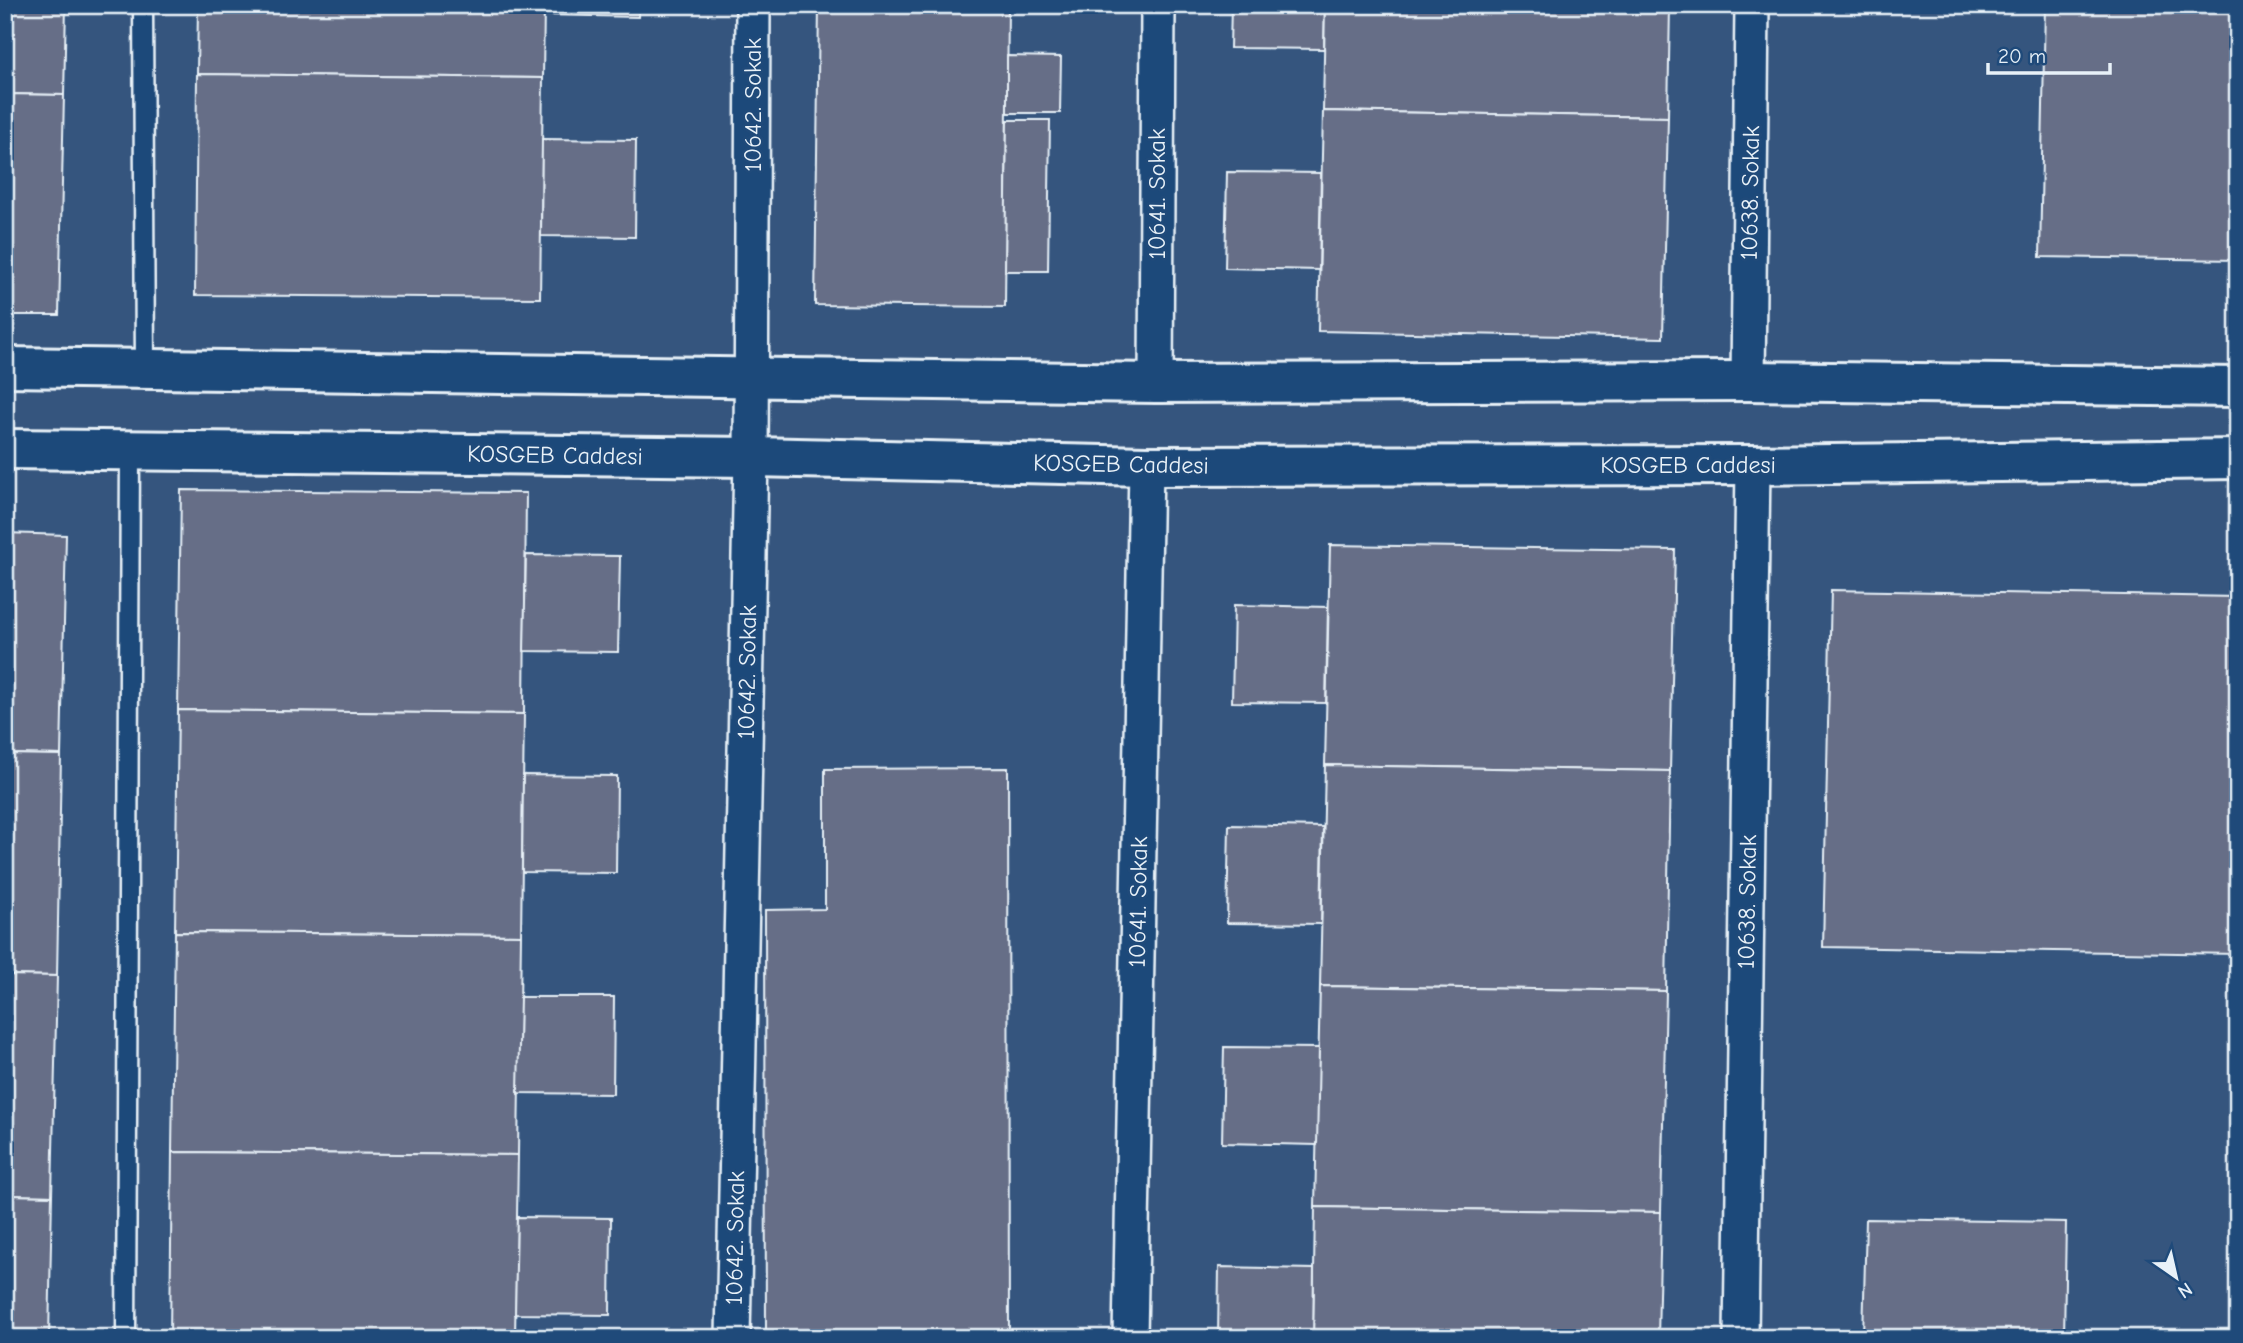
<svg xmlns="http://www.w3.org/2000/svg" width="2243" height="1343" font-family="'Comic Neue',sans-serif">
<rect width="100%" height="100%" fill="#1f4a7a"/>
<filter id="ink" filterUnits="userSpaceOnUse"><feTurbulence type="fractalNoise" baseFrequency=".0143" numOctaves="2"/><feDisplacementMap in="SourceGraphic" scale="14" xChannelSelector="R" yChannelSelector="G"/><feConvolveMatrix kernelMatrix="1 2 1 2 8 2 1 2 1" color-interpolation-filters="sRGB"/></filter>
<g filter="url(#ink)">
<rect fill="#34557e" x="5" y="5" width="2233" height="1333"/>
<g fill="#666e87" stroke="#e8f1f8" stroke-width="2">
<polygon points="5,5 66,5 64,95 5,94"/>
<polygon points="198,5 544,5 543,78 197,74"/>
<polygon points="544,5 639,5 638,17 544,15"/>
<polygon points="819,5 1008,5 1005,307 815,305"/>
<polygon points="1231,5 1325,5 1324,49 1230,48"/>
<polygon points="1325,5 1670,5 1668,117 1323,111"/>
<polygon points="2045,5 2238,5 2238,260 2040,257"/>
<polygon points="1007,56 1061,57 1060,113 1007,113"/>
<polygon points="197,74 543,78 540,298 195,295"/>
<polygon points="5,94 64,95 59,315 5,315"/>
<polygon points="1323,111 1668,117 1663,338 1318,331"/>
<polygon points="1007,120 1050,120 1048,271 1005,271"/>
<polygon points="542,139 636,140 635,237 541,236"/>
<polygon points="1227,172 1321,173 1319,270 1225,268"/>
<polygon points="181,490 526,493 524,714 178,710"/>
<polygon points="5,533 66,535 61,755 5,754"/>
<polygon points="1330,545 1675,550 1670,771 1325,765"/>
<polygon points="526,555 620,556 618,652 524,651"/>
<polygon points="1831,590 2238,597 2238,954 1823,947"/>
<polygon points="1234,605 1328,607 1326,703 1232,702"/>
<polygon points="178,710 524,714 521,935 175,932"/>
<polygon points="5,754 61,755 57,976 5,975"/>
<polygon points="1325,765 1670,771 1666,991 1320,986"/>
<polygon points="1008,768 1009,1338 766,1338 765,910 825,909 825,769"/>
<polygon points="523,775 617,776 616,873 522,872"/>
<polygon points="1229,825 1323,827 1321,924 1227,923"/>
<polygon points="175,932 521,935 518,1155 172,1152"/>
<polygon points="5,975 57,976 52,1196 5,1195"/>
<polygon points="1320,986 1666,991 1661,1212 1315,1207"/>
<polygon points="520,997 614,997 613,1094 518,1093"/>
<polygon points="1224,1047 1319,1048 1317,1145 1222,1143"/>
<polygon points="172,1152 518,1155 515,1338 170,1338"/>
<polygon points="5,1195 52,1196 49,1338 5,1338"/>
<polygon points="1315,1207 1661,1212 1658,1338 1313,1338"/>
<polygon points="517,1217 611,1218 610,1315 515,1314"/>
<polygon points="1866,1219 2066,1222 2064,1338 1863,1338"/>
<polygon points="1219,1267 1314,1269 1313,1338 1218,1338"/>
</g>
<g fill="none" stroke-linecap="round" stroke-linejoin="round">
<defs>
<g id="lane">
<polyline points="143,5 145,368"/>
<polyline points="126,1338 130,451"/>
</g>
<g id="street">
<polyline points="1748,381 1752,5"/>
<polyline points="1156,383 1158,5"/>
<polyline points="733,1338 751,457 753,5"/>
<polyline points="1130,1338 1146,466"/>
<polyline points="1741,1338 1753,465"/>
</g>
<g id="secondary">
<polyline points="5,367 1156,383 1748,381 2238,387"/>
<polyline points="5,449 751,457 1146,466 1753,465 2238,459"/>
</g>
</defs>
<use href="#lane" stroke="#e8f1f8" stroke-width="23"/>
<use href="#street" stroke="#e8f1f8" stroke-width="38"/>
<use href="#secondary" stroke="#e8f1f8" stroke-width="44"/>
<use href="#lane" stroke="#1f4a7a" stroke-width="18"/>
<use href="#street" stroke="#1f4a7a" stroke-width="33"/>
<use href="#secondary" stroke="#1f4a7a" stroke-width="38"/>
</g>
</g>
<g text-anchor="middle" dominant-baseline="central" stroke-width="6" stroke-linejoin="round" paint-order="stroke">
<g font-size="24" fill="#e8f1f8" stroke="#1f4a7a">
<text transform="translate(753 105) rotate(-90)">10642. Sokak</text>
<text transform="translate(1750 193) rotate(-89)">10638. Sokak</text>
<text transform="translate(1157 194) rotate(-90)">10641. Sokak</text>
<text transform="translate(555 455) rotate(1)">KOSGEB Caddesi</text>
<text transform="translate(1121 464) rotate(1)">KOSGEB Caddesi</text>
<text x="1688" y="465">KOSGEB Caddesi</text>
<text transform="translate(747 672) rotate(-89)">10642. Sokak</text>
<text transform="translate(1138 902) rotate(-89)">10641. Sokak</text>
<text transform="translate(1747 902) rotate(-89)">10638. Sokak</text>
<text transform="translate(735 1238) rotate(-89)">10642. Sokak</text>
</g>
</g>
<rect width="2243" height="1343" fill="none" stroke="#1f4a7a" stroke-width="28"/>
<rect x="14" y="14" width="2215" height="1315" fill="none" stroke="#e8f1f8" stroke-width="2.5" filter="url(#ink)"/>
<g transform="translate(2176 1277) rotate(146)" stroke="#1f4a7a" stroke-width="5" paint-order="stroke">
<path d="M0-5L12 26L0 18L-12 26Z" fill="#e8f1f8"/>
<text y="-10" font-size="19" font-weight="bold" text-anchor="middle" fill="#e8f1f8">N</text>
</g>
<path d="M1988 63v10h122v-10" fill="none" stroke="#e8f1f8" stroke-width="3.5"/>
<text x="1998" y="63" font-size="21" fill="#e8f1f8" stroke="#1f4a7a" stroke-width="5" paint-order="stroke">20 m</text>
</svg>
